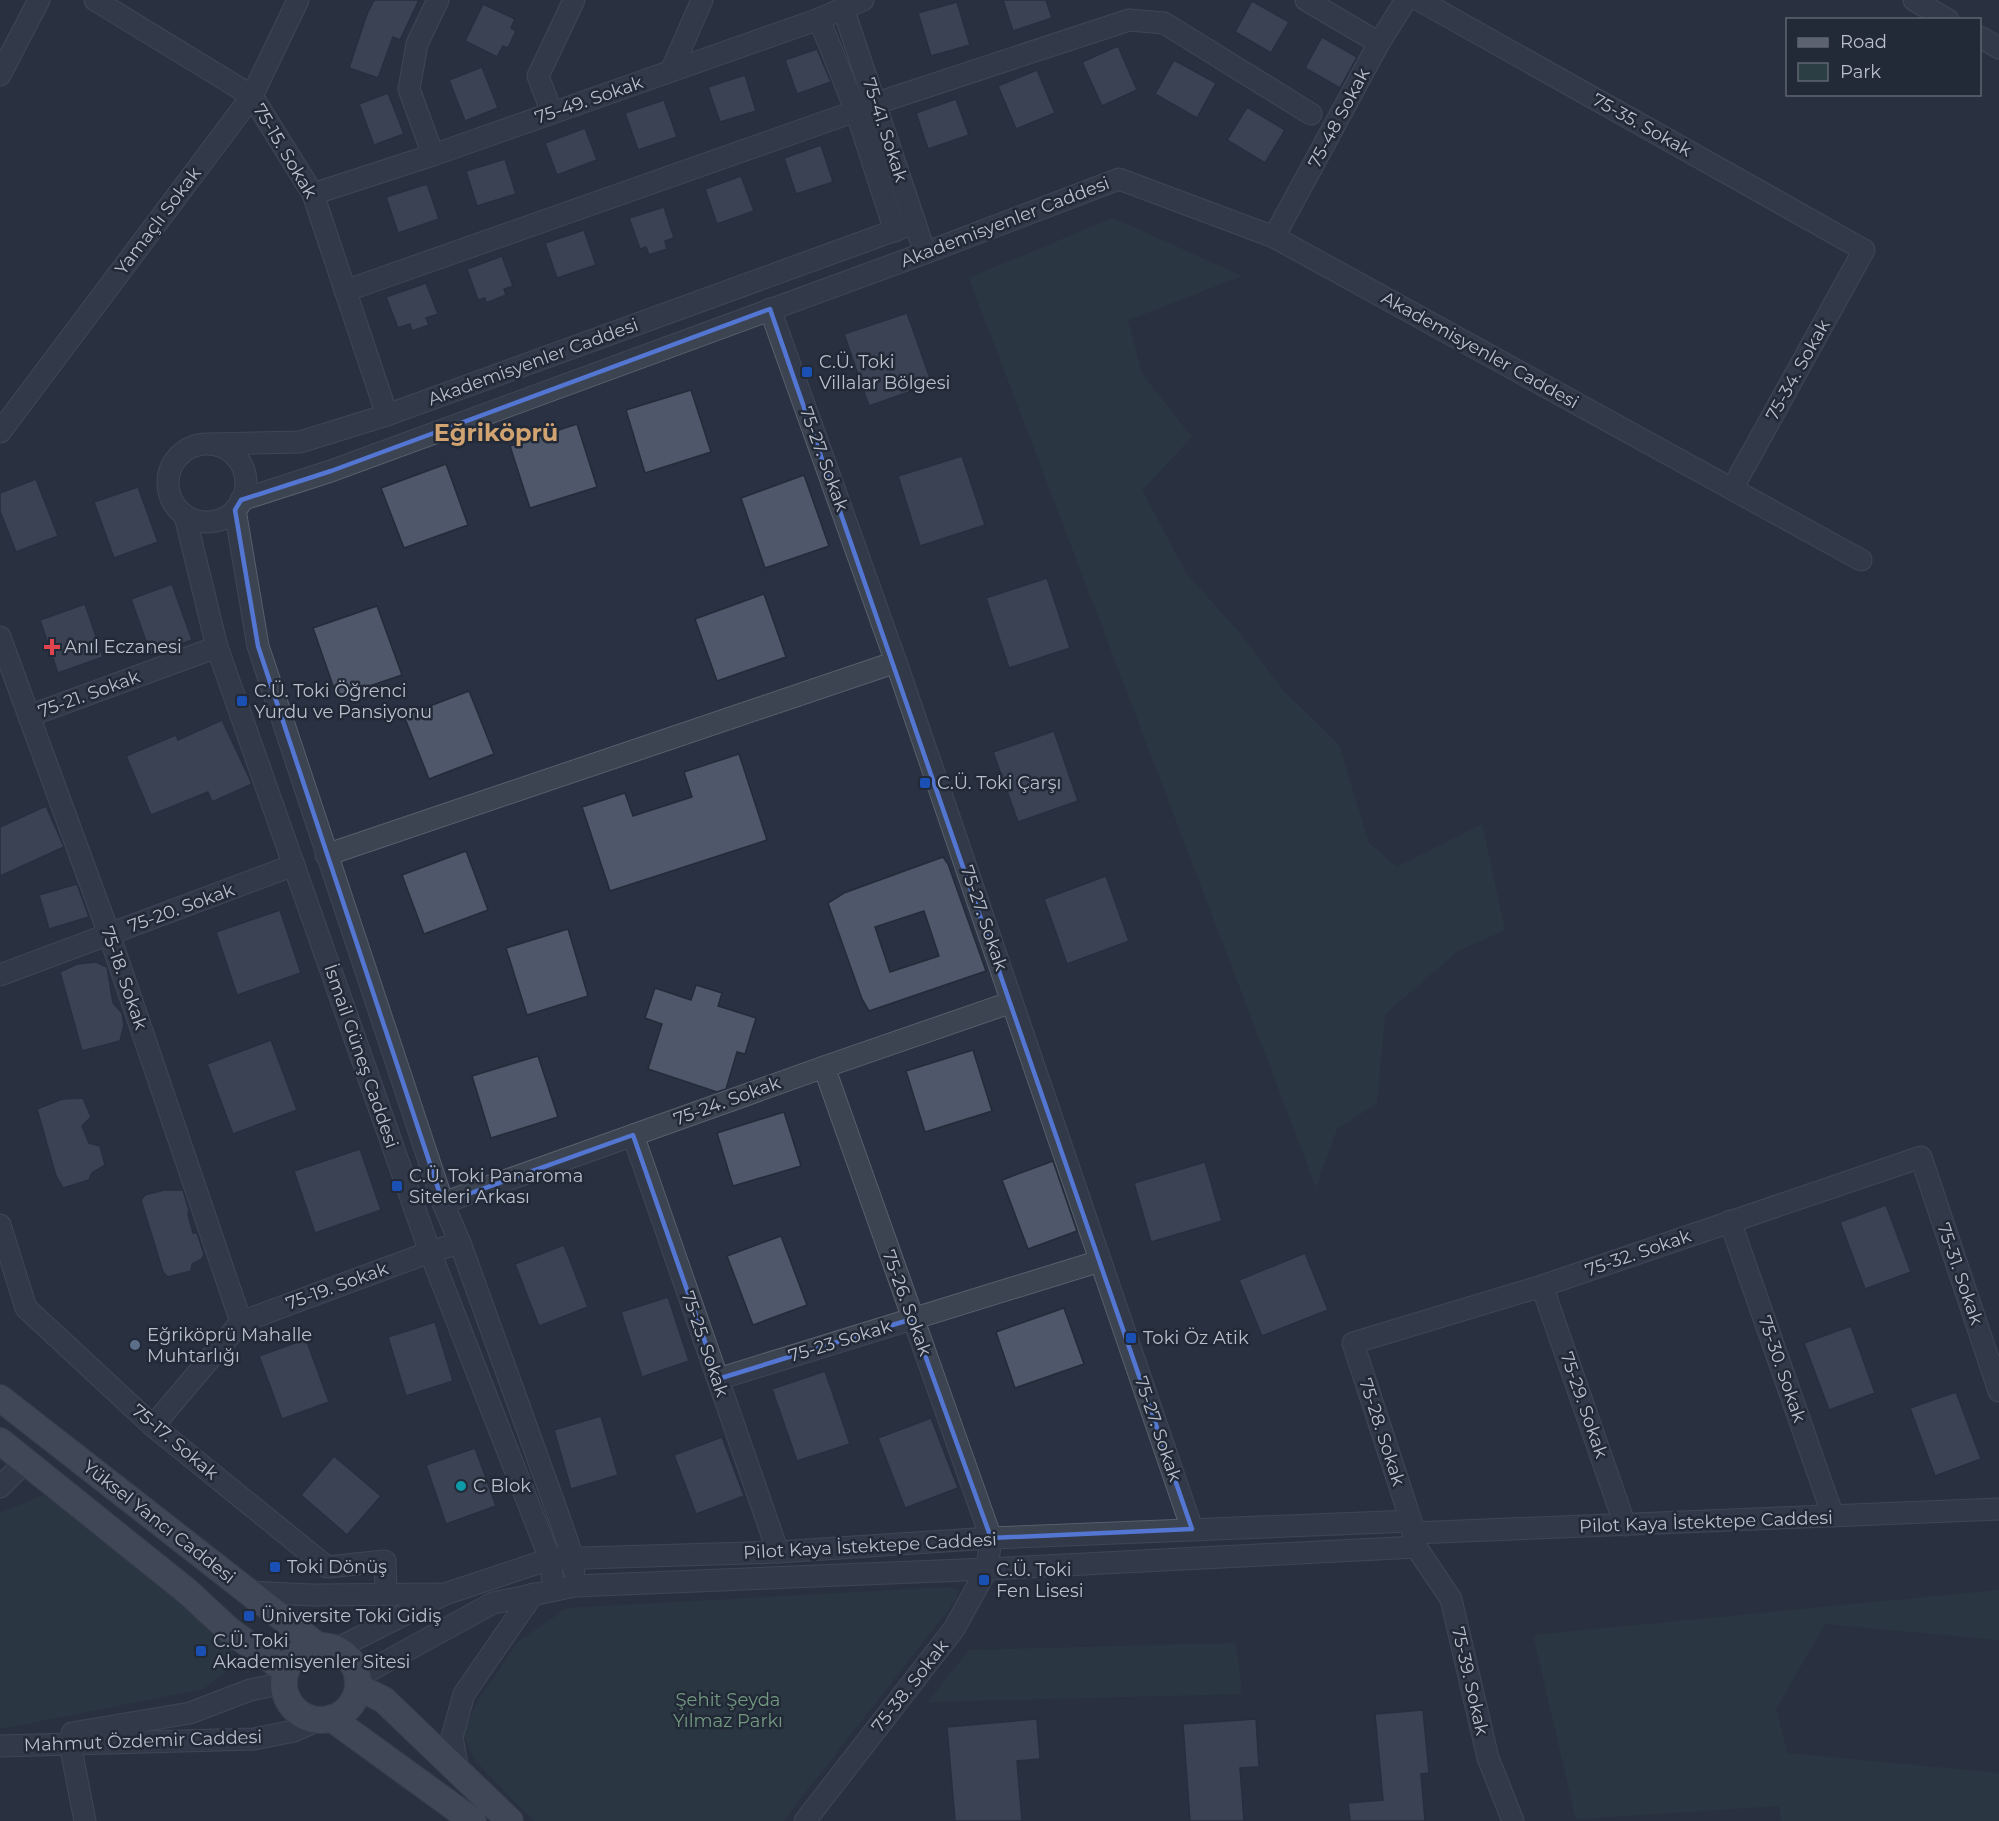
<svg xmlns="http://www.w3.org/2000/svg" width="1999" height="1821" font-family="Montserrat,sans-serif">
<rect width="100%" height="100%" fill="#293142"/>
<g fill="#2b3e43">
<polygon points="1113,218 1242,276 1128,320 1142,374 1192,437 1142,490 1186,573 1237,630 1284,691 1339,745 1369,843 1397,867 1482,824 1505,930 1458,951 1385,1014 1377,1103 1337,1129 1316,1187 969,278"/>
<polygon points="44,1495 226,1638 233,1652 225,1673 203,1689 0,1729 0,1513"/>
<polygon points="949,1587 958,1591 956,1600 783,1821 535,1821 512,1799 475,1760 463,1733 477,1702 518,1642 567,1608"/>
<polygon points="1999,1590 1999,1640 1825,1624 1776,1709 1787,1753 1999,1773 1999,1821 1781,1821 1779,1806 1576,1819 1533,1635"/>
<polygon points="1236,1643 1242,1694 928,1702 969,1650"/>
</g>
<g fill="#4f586a" stroke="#242b39" stroke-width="1.5" fill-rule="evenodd">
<polygon points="374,0 419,0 400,40 393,37 378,78 349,68 367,14"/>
<polygon points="1003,0 1046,0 1052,18 1013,31"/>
<polygon points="1252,1 1289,22 1271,53 1235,32"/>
<polygon points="957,2 970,45 931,56 918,13"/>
<polygon points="483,4 515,19 511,28 516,31 508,48 503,46 497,57 465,41"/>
<polygon points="1322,37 1357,57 1340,88 1305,68"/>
<polygon points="1118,46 1137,90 1102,106 1082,62"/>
<polygon points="817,49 831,82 797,94 785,60"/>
<polygon points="1174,60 1216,83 1197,118 1155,94"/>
<polygon points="482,67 498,108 465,121 449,80"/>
<polygon points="1037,70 1055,113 1016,129 998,86"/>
<polygon points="745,75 756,111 720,122 708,87"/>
<polygon points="388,93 404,134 374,145 359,104"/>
<polygon points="956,99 969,135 928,149 916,113"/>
<polygon points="664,100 677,137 638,150 625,113"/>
<polygon points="1247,107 1285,130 1265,163 1227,140"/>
<polygon points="585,128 597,160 557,175 545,143"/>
<polygon points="821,145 833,182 796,194 784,158"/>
<polygon points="505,159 516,194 477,206 466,171"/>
<polygon points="741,176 754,211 717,224 705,189"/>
<polygon points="427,184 439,219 398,233 386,197"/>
<polygon points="664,207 674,238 665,241 667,249 649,255 646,247 640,249 629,218"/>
<polygon points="584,230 596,265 557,278 545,243"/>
<polygon points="502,256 513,286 504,289 506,295 486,303 485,298 478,300 467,269"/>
<polygon points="426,283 438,314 426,318 429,325 412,331 410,324 398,328 386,297"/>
<polygon points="907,313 932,384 869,406 844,334"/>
<polygon points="691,390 711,452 645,473 626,410"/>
<polygon points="577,424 597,487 530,508 510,446"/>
<polygon points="962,456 985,525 920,546 898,476"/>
<polygon points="446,464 468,525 404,548 381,488"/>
<polygon points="804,475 829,546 765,568 741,498"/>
<polygon points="36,479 58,536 16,552 0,511 0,493"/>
<polygon points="138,487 158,542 114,558 94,502"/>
<polygon points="1047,578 1070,648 1009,668 986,598"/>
<polygon points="172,584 192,640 151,655 131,599"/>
<polygon points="764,594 786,657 717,681 695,619"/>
<polygon points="85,604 103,657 58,673 40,620"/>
<polygon points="377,606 402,675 337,697 313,628"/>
<polygon points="469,691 494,754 429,779 404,716"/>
<polygon points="222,720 252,784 212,802 208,792 151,815 126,756 176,735 178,740"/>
<polygon points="1054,731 1078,801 1018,822 993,752"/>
<polygon points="739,754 767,840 610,891 582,807 625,793 633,816 692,797 684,772"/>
<polygon points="46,806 64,847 0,876 0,827"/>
<polygon points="466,851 488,910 424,934 402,875"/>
<path d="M943,857L948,864L986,971L869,1011L862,999L828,903L844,893ZM924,911L939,956L890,972L875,927Z"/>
<polygon points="1106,876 1129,941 1067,964 1044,899"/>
<polygon points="77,884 89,917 49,929 39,895"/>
<polygon points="280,910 301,973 237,995 216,932"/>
<polygon points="568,929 588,996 527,1015 506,948"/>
<polygon points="96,962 107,967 113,1003 122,1013 124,1025 120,1041 82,1051 60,972 77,964"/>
<polygon points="696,985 722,993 718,1006 756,1018 745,1054 737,1052 726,1089 717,1092 648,1069 662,1024 645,1018 655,988 691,1000"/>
<polygon points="271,1040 297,1110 233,1134 207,1064"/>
<polygon points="973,1050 992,1111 925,1132 906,1071"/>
<polygon points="538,1056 558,1117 491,1138 472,1076"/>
<polygon points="83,1098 91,1117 82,1126 89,1143 100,1146 105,1165 92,1173 89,1180 63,1188 56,1176 37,1109 62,1099"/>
<polygon points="784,1112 801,1166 733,1186 717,1133"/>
<polygon points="360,1149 381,1210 315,1233 294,1171"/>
<polygon points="1053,1161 1077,1231 1028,1249 1002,1180"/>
<polygon points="1205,1162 1222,1221 1151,1242 1134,1183"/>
<polygon points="164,1190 183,1190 189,1210 188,1215 193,1233 197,1233 204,1254 202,1259 192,1264 191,1271 168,1277 163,1272 141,1200 145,1195"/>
<polygon points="1886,1205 1911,1272 1865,1289 1840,1222"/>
<polygon points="781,1236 807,1305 753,1325 727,1256"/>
<polygon points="564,1245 588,1307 539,1326 515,1264"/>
<polygon points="1305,1253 1328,1310 1262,1336 1239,1280"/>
<polygon points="668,1297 689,1361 642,1377 621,1312"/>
<polygon points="1064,1308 1084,1364 1015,1388 996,1332"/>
<polygon points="435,1322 453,1381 406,1396 388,1337"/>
<polygon points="1851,1326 1875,1393 1829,1410 1804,1343"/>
<polygon points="306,1339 329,1402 282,1419 259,1356"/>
<polygon points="825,1371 850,1444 797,1461 772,1389"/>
<polygon points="1956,1392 1981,1459 1935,1476 1910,1408"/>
<polygon points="601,1416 618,1475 571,1489 554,1430"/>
<polygon points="931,1418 958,1488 905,1508 878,1438"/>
<polygon points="722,1437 744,1496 696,1514 674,1455"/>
<polygon points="475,1448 496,1506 446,1524 426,1465"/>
<polygon points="334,1456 381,1496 347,1535 301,1495"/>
<polygon points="1423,1710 1429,1773 1421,1774 1425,1821 1350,1821 1348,1803 1383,1800 1375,1714"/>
<polygon points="1037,1719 1040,1759 1017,1761 1022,1821 955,1821 947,1727"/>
<polygon points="1256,1719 1259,1767 1240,1768 1244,1821 1190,1821 1183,1724"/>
</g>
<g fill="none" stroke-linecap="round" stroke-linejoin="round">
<defs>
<g id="minor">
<polyline points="95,0 252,96 313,194 387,415"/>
<polyline points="1306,0 1379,43"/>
<polyline points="1419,0 1864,250 1732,489"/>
<polyline points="1914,0 1948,20"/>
<polyline points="843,8 925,253"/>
<polyline points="819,19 856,111 895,231"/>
<polyline points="1980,37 1999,48"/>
<polyline points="671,71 702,0"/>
<polyline points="0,75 39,0"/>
<polyline points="877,103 1129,20 1164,23 1311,114"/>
<polyline points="552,113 538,76 574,0"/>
<polyline points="433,155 409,89 417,44 438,0"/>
<polyline points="313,194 433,155 819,19 863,0"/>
<polyline points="1274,237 1379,43 1406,0"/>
<polyline points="345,291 856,111"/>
<polyline points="770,309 896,662 1192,1529"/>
<polyline points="0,432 252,96 298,0"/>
<polyline points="211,444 300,442 387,415 915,223"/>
<circle cx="207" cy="483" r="39"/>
<polyline points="241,500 331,471 925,253 1119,179 1274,237 1861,560"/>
<polyline points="235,510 258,646 443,1203 460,1243 559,1517 573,1558 574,1570"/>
<polyline points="185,516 217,647 430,1252 550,1559 554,1590"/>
<polyline points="0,637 109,934 241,1322"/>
<polyline points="29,716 217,647"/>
<polyline points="326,855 896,662"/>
<polyline points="0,975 294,865"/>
<polyline points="633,1135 778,1552"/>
<polyline points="443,1203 824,1067 1012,1002"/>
<polyline points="1730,1221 1833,1516"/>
<polyline points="0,1225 26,1308 153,1426 327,1567 385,1561 386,1594"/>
<polyline points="1542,1286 1625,1525"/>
<polyline points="718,1379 1100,1261"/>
<polyline points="153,1426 241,1322 430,1252 460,1243"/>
<polyline points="0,1487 26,1461"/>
<polyline points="1411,1521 1353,1343 1542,1286 1921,1157 1999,1391"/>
<polyline points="1413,1533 1999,1509"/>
<polyline points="1416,1547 1451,1599 1488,1758 1513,1821"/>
<polyline points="249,1592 312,1595 439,1594"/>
<polyline points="336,1649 445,1594 550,1559 778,1552 991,1538 1411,1521 1416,1547 987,1569 575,1586 493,1603 358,1677"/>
<polyline points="72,1733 190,1713 250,1690 284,1683"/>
<polyline points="70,1744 85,1821"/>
<polyline points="0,1746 254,1739 294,1731 319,1720"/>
<polyline points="458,1771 452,1737 464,1694 533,1594"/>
<polyline points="805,1821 954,1629 987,1569 991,1538 824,1067"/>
</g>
<g id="major">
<polyline points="0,1398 318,1646"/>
<polyline points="0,1441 188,1592 229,1630 286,1671"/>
<circle cx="321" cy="1683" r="37"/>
<polyline points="358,1687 384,1700 510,1821"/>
<polyline points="331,1718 473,1821"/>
</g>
</defs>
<use href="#minor" stroke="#585f6c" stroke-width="23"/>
<use href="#major" stroke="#474d5b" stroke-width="28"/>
<use href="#minor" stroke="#3d4451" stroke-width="21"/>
<use href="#major" stroke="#5b6371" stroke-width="26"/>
</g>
<path d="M0 0H1999V1821H0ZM770,309L1192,1529L991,1538L912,1319L718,1379L633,1135L443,1203L258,646L235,510L241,500L331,471Z" fill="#293142" fill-opacity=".55" fill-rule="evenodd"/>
<path fill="none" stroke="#5476d3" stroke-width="4.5" stroke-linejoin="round" d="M770,309L1192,1529L991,1538L912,1319L718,1379L633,1135L443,1203L258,646L235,510L241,500L331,471Z"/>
<g fill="#1a4fb4" stroke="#222937" stroke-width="2">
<rect x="801" y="366" width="12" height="12" rx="3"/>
<rect x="236" y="695" width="12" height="12" rx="3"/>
<rect x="919" y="777" width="12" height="12" rx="3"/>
<rect x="391" y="1180" width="12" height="12" rx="3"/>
<rect x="1125" y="1332" width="12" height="12" rx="3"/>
<rect x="269" y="1561" width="12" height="12" rx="3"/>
<rect x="978" y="1574" width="12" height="12" rx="3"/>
<rect x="243" y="1610" width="12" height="12" rx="3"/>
<rect x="195" y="1645" width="12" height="12" rx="3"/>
</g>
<path fill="#e0444e" stroke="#222937" stroke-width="2" d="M49 638h6v6h6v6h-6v6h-6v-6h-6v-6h6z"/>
<circle fill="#5c6f8a" stroke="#222937" stroke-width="2" cx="135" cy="1345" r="6"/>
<circle fill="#0f9aa8" stroke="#222937" stroke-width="2" cx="461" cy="1486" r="6"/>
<g text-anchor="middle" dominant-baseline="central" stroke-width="5" stroke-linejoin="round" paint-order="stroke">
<g font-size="18" fill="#babfcb" stroke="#222937">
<text transform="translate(589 100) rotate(-19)">75-49. Sokak</text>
<text transform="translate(1339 118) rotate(-62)">75-48 Sokak</text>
<text transform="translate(1642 125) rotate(29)">75-35. Sokak</text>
<text transform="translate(885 130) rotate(72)">75-41. Sokak</text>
<text transform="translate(285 151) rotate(59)">75-15. Sokak</text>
<text transform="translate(158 221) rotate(-53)">Yamaçlı Sokak</text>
<text transform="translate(1005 222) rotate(-21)">Akademisyenler Caddesi</text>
<text transform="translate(1480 350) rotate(29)">Akademisyenler Caddesi</text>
<text transform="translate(533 362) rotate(-20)">Akademisyenler Caddesi</text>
<text transform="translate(1798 370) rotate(-61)">75-34. Sokak</text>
<text transform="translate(824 459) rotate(70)">75-27. Sokak</text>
<text transform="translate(89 694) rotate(-20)">75-21. Sokak</text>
<text transform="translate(181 908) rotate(-20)">75-20. Sokak</text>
<text transform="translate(984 918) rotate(71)">75-27. Sokak</text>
<text transform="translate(124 978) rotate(71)">75-18. Sokak</text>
<text transform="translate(361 1056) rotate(71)">İsmail Güneş Caddesi</text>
<text transform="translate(727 1101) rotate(-20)">75-24. Sokak</text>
<text transform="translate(1638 1253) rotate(-19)">75-32. Sokak</text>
<text transform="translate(1960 1274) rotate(71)">75-31. Sokak</text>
<text transform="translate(337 1286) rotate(-20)">75-19. Sokak</text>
<text transform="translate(907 1303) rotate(70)">75-26. Sokak</text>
<text transform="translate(840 1341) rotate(-17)">75-23 Sokak</text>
<text transform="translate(705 1344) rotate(71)">75-25. Sokak</text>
<text transform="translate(1782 1369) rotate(71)">75-30. Sokak</text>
<text transform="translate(1584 1405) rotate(71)">75-29. Sokak</text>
<text transform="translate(1158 1429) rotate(71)">75-27. Sokak</text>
<text transform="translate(1382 1432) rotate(72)">75-28. Sokak</text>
<text transform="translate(175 1442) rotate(40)">75-17. Sokak</text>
<text transform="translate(159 1522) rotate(38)">Yüksel Yancı Caddesi</text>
<text transform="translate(1706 1522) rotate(-2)">Pilot Kaya İstektepe Caddesi</text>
<text transform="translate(870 1546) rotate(-3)">Pilot Kaya İstektepe Caddesi</text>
<text transform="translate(1470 1681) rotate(77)">75-39. Sokak</text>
<text transform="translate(910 1686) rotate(-52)">75-38. Sokak</text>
<text transform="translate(143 1741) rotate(-2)">Mahmut Özdemir Caddesi</text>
</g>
<g font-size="18" fill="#babfcb" stroke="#222937" text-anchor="start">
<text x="819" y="362">C.Ü. Toki<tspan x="819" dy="21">Villalar Bölgesi</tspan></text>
<text x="64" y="647">Anıl Eczanesi</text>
<text x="254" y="691">C.Ü. Toki Öğrenci<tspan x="254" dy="21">Yurdu ve Pansiyonu</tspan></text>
<text x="937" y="783">C.Ü. Toki Çarşı</text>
<text x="409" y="1176">C.Ü. Toki Panaroma<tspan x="409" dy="21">Siteleri Arkası</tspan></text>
<text x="147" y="1335">Eğriköprü Mahalle<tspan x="147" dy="21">Muhtarlığı</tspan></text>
<text x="1143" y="1338">Toki Öz Atik</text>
<text x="473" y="1486">C Blok</text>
<text x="287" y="1567">Toki Dönüş</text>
<text x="996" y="1570">C.Ü. Toki<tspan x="996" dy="21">Fen Lisesi</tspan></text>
<text x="261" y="1616">Üniversite Toki Gidiş</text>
<text x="213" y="1641">C.Ü. Toki<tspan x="213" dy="21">Akademisyenler Sitesi</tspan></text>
</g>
<g font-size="18" fill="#739a80" stroke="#222937">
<text x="728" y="1700">Şehit Şeyda<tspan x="728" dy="21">Yılmaz Parkı</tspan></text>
</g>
<g font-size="24" font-weight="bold" fill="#d0a371" stroke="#222937">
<text x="496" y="432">Eğriköprü</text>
</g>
</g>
<rect x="1786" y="18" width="195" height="78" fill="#222937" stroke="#5f6572" stroke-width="1.5"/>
<rect x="1798" y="38" width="30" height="9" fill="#5b6371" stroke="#5f6572" stroke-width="1.5"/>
<text x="1840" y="48" font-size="18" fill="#babfcb">Road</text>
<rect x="1798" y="63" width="30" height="18" fill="#2b3e43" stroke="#5f6572" stroke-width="1.5"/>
<text x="1840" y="78" font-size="18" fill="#babfcb">Park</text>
</svg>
